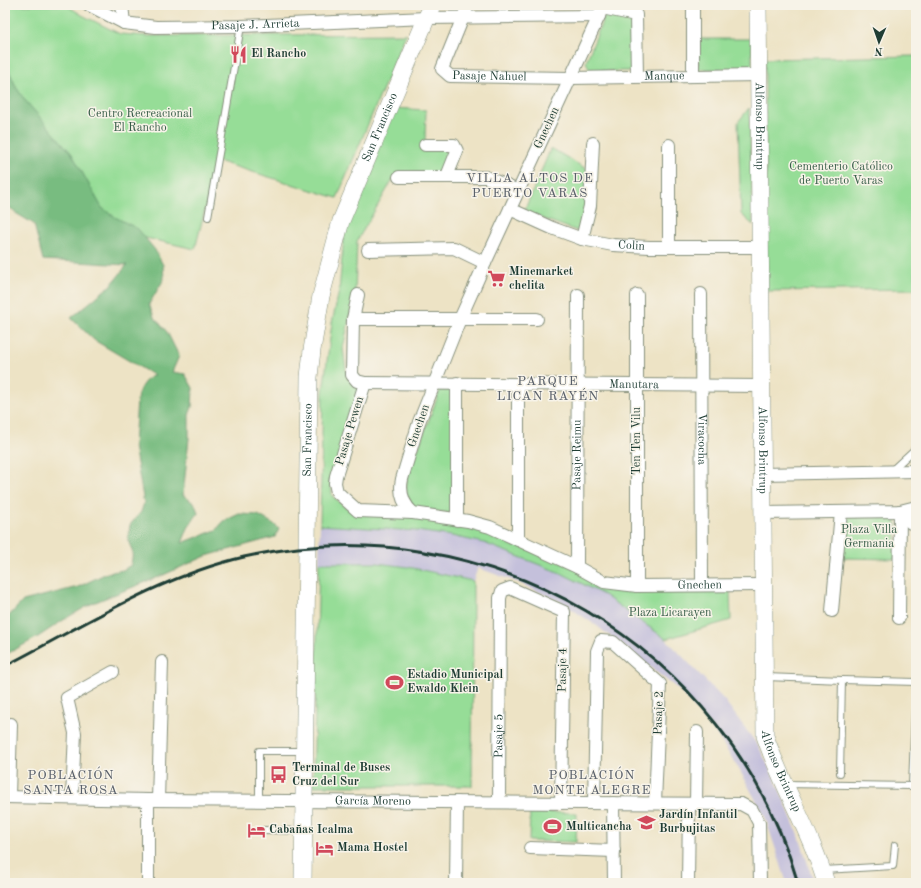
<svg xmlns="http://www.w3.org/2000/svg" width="921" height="888" font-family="'Old Standard TT',serif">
<rect width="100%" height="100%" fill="#f7f3e8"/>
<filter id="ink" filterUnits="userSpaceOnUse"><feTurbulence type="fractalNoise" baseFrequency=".025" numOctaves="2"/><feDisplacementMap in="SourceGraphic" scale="8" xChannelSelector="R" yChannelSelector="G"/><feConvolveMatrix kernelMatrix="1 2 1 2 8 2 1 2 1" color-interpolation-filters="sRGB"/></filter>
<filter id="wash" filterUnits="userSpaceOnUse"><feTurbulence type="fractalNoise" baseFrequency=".012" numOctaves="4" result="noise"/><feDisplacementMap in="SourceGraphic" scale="16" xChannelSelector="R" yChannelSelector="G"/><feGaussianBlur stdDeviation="0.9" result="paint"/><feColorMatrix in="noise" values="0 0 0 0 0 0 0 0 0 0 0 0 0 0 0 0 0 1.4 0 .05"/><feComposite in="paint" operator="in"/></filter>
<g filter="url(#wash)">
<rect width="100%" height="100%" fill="#ede3c5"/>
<polygon fill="#c4c0db" points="320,525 417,531 452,536 484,543 563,574 604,595 666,639 725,701 759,747 778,786 800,839 814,883 787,883 765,817 739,769 713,729 678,689 597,626 561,602 517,582 478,568 473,581 408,567 377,563 319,563"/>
<g fill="#96dd97" stroke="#5a8d66">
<polygon points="5,5 66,5 82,15 120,34 148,36 406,34 337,198 217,161 195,249 119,232 5,93"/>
<polygon points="606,12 634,18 633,71 590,71 586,62"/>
<polygon points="699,39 752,39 752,70 698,69"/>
<polygon points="916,56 916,289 767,291 765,59"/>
<polygon points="393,108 426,110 425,141 449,148 452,153 446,169 440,173 396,174 357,241 355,292 343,348 347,377 357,387 360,392 331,484 332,496 352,512 416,517 487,530 612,585 730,590 731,620 666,639 604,595 563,574 484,543 452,536 417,531 320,525 323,392 332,323 339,291 345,226"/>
<polygon points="749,108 753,225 741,214 738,122"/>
<polygon points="551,148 588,170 587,206 580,232 530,214 525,209"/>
<path d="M440,390H454L455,511L448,513L415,508C407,498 405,492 407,479Z"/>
<polygon points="847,514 891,514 896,521 896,559 842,558"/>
<polygon points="319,563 377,563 408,567 473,581 472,786 313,786"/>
<polygon points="530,812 577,813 576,842 529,841"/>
</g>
<path fill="#78bc80" stroke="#4c7c5a" d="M5,61L16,87L24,99L72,154L102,208L115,217L138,229L155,250L163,265L164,279L149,304L154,317L167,332L179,356L172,372L185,374L193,388L192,407L189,415V438L183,495L195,504L198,513L188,528L182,543L216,530L224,521L239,514L258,515L274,524L279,529L275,537L206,556L161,576L93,603L68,617L38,637L5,655V620L23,601L78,587L107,573L123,570L131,565L133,553L128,540L130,525L141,512L144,503L134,446L137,400C138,389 145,378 155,375L148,372L94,340L71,318L112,284L127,265L43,260L34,224L14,212L5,202Z"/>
</g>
<g filter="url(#ink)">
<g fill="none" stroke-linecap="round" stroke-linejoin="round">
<defs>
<g id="lane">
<polyline points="208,217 241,26"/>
<polyline points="891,471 916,448"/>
<polyline points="766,677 842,680 840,773"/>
<polyline points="842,680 916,682"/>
<polyline points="786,784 912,786 916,684"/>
<polyline points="259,800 259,751 304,751"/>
<polyline points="264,830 303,831"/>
<polyline points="824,870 893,866 895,845"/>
</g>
<g id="street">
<path id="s1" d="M89,5L124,23L156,27L241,26L426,18L599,16"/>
<polyline points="122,5 124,23"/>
<path id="s2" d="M468,5L442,69L450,76L571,78L759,75"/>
<path id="s3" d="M603,5L599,16L485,263L460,319L419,422L402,479C399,493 403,504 413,513L468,521L490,527L577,567L604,582L637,586L763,585"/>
<polyline points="602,8 636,15 637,76"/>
<polyline points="693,75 693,5"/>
<polyline points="425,145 454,145 457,151 447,176"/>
<polyline points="669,145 669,247"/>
<polyline points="399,177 486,177 518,191"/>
<path id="s4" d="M510,209L552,228L582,239L613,245L649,247H760"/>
<polyline points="582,239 590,206 593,143"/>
<polyline points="368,250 454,248 485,263"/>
<path id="s5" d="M701,294L702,585"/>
<polyline points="358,295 353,319 352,375 357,381 365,383 336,476 335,483 337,492 358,511 413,513"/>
<polyline points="637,295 637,586"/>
<polyline points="353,319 537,319"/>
<path id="s6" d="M365,383L762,386"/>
<polyline points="518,384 518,540"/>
<polyline points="762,474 916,471"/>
<polyline points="900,511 911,523 916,524"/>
<polyline points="763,513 900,511 916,507"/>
<polyline points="457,520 457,383"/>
<path id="s7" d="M577,567L578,295"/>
<polyline points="832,611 841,512"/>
<polyline points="899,618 900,511"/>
<path id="s8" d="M5,797L148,800L741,804L752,810L759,823L760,883"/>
<polyline points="9,797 11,724"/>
<polyline points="72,798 75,733 67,698 113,672"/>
<polyline points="148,800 148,883"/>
<polyline points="158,800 162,662"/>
<path id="s9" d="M499,802L500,598L502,591L510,588L564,612L561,803"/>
<polyline points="594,803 597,651 601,641 613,642 660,684 655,803"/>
<polyline points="613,803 614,883"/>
<polyline points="696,804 697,732"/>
<polyline points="530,848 614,851"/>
<polyline points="456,883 457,802"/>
<polyline points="688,883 689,804"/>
</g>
<g id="secondary">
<path id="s10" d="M758,5L765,736C782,786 811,832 826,883"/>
<path id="s11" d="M303,883L309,377L312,350L321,296L341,221L432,5"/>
</g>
</defs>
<use href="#lane" stroke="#86907c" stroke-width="8"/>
<use href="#street" stroke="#86907c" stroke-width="14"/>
<use href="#secondary" stroke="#86907c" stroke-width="18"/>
<use href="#lane" stroke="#fff" stroke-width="6"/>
<use href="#street" stroke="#fff" stroke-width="12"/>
<use href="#secondary" stroke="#fff" stroke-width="17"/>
<path stroke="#1f3d34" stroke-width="3" d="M5,666C83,626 158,577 244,557C485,503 729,645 798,883"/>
</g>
</g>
<defs>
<symbol id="restaurant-bare" viewBox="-9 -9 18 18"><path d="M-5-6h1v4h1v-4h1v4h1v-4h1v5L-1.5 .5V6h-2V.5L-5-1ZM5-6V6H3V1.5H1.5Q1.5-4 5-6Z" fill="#d1495b" stroke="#f7f3e8" stroke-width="2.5" paint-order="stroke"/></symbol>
<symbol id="supermarket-bare" viewBox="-9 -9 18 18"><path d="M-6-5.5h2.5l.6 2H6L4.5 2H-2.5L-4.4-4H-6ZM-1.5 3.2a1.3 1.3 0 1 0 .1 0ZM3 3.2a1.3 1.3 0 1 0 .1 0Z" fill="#d1495b" stroke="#f7f3e8" stroke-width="2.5" paint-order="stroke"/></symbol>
<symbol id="stadium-bare" viewBox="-9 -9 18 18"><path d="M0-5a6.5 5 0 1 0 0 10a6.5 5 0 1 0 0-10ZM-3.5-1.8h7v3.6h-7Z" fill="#d1495b" stroke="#f7f3e8" stroke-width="2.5" paint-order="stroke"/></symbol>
<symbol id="bus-bare" viewBox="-9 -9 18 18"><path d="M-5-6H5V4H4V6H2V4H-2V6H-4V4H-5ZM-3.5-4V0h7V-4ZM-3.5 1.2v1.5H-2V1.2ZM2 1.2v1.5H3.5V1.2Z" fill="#d1495b" stroke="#f7f3e8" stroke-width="2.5" paint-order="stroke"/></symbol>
<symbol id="school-bare" viewBox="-9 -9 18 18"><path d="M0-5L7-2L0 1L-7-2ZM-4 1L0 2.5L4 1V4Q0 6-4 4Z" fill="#d1495b" stroke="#f7f3e8" stroke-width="2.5" paint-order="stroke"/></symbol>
<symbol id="hotel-bare" viewBox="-9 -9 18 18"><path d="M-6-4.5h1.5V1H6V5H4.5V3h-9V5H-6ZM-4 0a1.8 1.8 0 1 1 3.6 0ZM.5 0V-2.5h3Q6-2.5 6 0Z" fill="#d1495b" stroke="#f7f3e8" stroke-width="2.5" paint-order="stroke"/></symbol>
</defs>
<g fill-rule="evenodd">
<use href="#restaurant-bare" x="226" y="42" width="25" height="25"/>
<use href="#supermarket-bare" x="484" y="266" width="25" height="25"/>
<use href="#stadium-bare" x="382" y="670" width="25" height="25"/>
<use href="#bus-bare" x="266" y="762" width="25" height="25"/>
<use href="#school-bare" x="634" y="810" width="25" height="25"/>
<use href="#stadium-bare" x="540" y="814" width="25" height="25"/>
<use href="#hotel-bare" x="244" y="818" width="25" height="25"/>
<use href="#hotel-bare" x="312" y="836" width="25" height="25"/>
</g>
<g text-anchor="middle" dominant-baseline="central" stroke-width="3" stroke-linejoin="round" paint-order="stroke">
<g font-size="12" fill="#1f3d34" stroke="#f7f3e8">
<text stroke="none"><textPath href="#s1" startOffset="171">Pasaje J. Arrieta</textPath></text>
<text stroke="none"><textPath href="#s2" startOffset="119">Pasaje Nahuel</textPath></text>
<text stroke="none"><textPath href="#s2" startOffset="294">Manque</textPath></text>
<text stroke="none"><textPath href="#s10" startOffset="121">Alfonso Brintrup</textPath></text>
<text stroke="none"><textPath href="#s11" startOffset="767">San Francisco</textPath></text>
<text transform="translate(547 128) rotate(-65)">Gnechen</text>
<text stroke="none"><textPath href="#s4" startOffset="128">Colin</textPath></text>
<text stroke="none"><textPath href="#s6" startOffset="269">Manutara</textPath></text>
<text transform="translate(419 426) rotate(-71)">Gnechen</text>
<text transform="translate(350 431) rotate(-73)">Pasaje Pewen</text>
<text stroke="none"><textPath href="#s5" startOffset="145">Viracocha</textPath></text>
<text stroke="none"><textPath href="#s11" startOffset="443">San Francisco</textPath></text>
<text transform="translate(637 441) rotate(-90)">Ten Ten Vilu</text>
<text stroke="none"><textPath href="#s10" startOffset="445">Alfonso Brintrup</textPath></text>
<text stroke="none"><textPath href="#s7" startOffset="112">Pasaje Reimu</textPath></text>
<text stroke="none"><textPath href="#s3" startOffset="854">Gnechen</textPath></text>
<text transform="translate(563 670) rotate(-89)">Pasaje 4</text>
<text transform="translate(659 713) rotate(-88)">Pasaje 2</text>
<text stroke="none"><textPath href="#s9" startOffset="66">Pasaje 5</textPath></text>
<text stroke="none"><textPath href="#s10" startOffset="769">Alfonso Brintrup</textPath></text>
<text stroke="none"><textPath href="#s8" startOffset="368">García Moreno</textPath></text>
</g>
<g font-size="12" font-weight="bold" fill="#1f3d34" stroke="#f7f3e8" text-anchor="start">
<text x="251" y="54">El Rancho</text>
<text x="509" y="272">Minemarket<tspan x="509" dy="14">chelita</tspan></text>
<text x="407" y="675">Estadio Municipal<tspan x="407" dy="14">Ewaldo Klein</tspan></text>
<text x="292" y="768">Terminal de Buses<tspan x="292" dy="14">Cruz del Sur</tspan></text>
<text x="659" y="815">Jardín Infantil<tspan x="659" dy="14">Burbujitas</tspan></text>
<text x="566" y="827">Multicancha</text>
<text x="269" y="830">Cabañas Icalma</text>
<text x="337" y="848">Mama Hostel</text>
</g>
<g font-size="12" fill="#375d48" stroke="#f7f3e8">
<text x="140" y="114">Centro Recreacional<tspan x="140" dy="14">El Rancho</tspan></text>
<text x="841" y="167">Cementerio Católico<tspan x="841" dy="14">de Puerto Varas</tspan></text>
<text x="869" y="530">Plaza Villa<tspan x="869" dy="14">Germania</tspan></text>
<text x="670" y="613">Plaza Licarayen</text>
</g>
<g font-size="13" letter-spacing="1" fill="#59606a" stroke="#f7f3e8">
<text x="530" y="178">VILLA ALTOS DE<tspan x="530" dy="15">PUERTO VARAS</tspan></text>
<text x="548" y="381">PARQUE<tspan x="548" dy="15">LICAN RAYÉN</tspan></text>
<text x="71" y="775">POBLACIÓN<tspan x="71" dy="15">SANTA ROSA</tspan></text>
<text x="592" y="775">POBLACIÓN<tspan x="592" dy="15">MONTE ALEGRE</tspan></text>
</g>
</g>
<rect width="921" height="888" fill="none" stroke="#f7f3e8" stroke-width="20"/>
<g transform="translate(879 42) rotate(182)" stroke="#f7f3e8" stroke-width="3" paint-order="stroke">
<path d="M0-3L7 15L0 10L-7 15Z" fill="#1f3d34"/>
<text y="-6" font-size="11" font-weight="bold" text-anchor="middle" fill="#1f3d34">N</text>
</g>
</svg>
